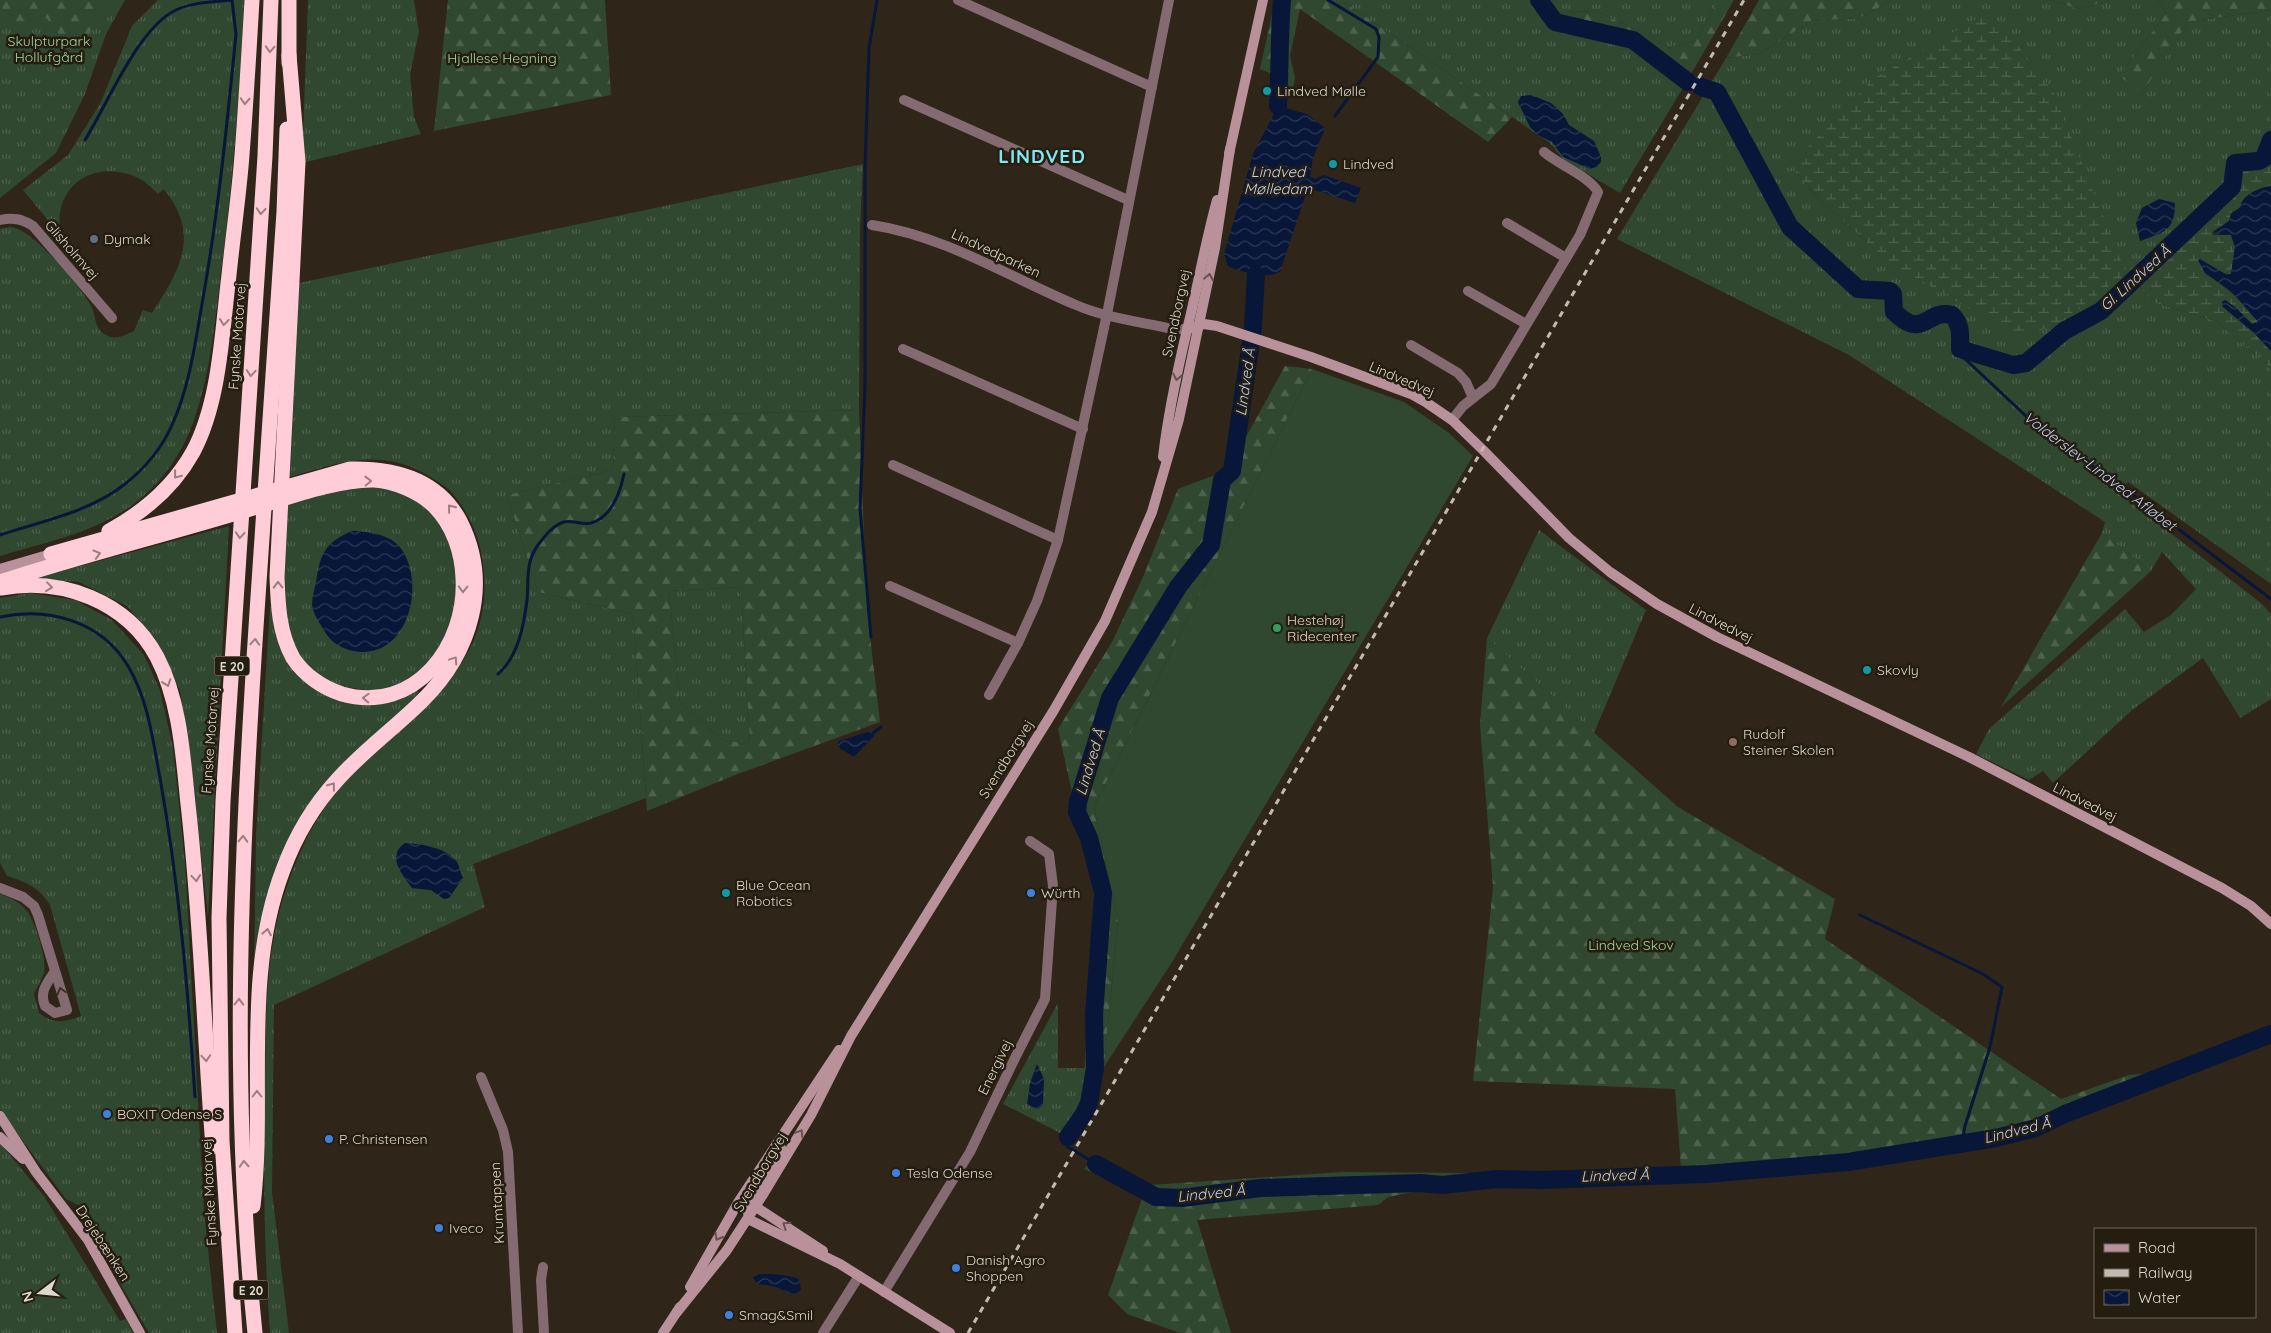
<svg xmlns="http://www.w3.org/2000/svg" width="2271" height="1333" font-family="Quicksand,sans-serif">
<defs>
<pattern id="grass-tufts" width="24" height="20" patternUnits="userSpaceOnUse" patternTransform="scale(1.25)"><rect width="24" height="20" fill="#304730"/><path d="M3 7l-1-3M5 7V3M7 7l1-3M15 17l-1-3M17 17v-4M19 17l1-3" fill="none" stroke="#4e614d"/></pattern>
<pattern id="forest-firs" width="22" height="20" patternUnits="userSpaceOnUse" patternTransform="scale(1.25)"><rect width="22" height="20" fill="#304730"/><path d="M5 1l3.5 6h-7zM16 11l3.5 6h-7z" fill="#4e614d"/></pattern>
<pattern id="wetland-marsh" width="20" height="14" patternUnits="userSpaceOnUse" patternTransform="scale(1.25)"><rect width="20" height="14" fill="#304730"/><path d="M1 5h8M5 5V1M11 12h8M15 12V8" fill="none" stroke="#4e614d"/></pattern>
<pattern id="water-waves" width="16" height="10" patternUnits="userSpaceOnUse" patternTransform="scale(1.25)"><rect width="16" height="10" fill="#081739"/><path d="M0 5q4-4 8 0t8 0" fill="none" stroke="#2c3854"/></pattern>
</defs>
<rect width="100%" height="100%" fill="#2f2619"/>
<g fill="url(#grass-tufts)" fill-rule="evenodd">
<polygon points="0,0 125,0 106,34 85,94 56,153 0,198"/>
<path d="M158,0H244C240,91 233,181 221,271C215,321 211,372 194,420C186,444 171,469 153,487C113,529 54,540 0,556V229C3,228 8,227 11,227C33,229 79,285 90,304C97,315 93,330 108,336C117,340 126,335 134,331L143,310L152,313C180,269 201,236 164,189L158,194C151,187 144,180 134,176C89,159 51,190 61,236L23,190L68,155L100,104L132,26Z"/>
<polygon points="308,0 414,0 419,32 410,74 414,117 421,134 302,163"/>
<polygon points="1341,0 1535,0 1553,26 1632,43 1684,86 1620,193 1563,159 1550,143"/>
<polygon points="1553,0 1719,0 1695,41 1670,48 1641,32 1598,12 1561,11"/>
<path d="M1893,0H2050L2079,9L2110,0H2158L2166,14L2119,76L2142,92L2188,22L2271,10V130L2266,135L2260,149L2126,274L2156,303L2216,321L2271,368V584L2128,482L2120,494L2261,603L2271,614V699L2240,718L2203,658L2132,710L2053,783L2043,771L2029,780L1976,754L1989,729L2125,609L2144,632L2171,615L2196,589L2162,552L2151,571L2102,533L2105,522L1849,355L1617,239L1726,58L1759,54L1811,21L1859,18ZM1790,166L1889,262L1821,201Z"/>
<path d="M863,164L860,228L859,410L615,417L613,470L507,495L538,592L633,614L646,798L473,864L485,907L274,1005L272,1192L289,1333H270C264,1249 263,1165 265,1080C266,1022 265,962 281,906C294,860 314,816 346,780C403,716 492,675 484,575C482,544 473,518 453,494C446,486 436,480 427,475C380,447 338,463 290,477L299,283ZM457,862L460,873L449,898L444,899L431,890L412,888Z"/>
<path d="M364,485C386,488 406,492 424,505C430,509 434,517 439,523C471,564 459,629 426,666C422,670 417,676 412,679C389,692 372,692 347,687C321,683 298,661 290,636C277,595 286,546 288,504L349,487Z"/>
<polygon points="229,526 208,918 192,771 180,691 155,639 127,606 79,582 35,578"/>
<polygon points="1539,530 1646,610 1594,733 1487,638"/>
<polygon points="741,587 750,743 722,740 680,702 669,591"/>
<path d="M30,593L75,600L112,620L144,655L160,690L173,748L185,862L204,1212L217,1333H149L107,1261L87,1218L78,1205L66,1199L0,1110V894C10,897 19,902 26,910C35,921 47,958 44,973C42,979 37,987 34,994L39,1013C54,1025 65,1022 81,1016L50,905C39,887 26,882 7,876L0,863V598Z"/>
<polygon points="270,606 272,606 279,641 331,696 416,690 421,695 308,808 254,981 256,835"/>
<polygon points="1058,1003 1058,1068 1095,1068 1089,1103 1084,1114 1068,1137 1003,1104"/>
<polygon points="0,1143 44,1196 120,1321 126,1319 133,1333 0,1333"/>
</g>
<g fill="url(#forest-firs)" fill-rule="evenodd">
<polygon points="0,0 107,0 93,23 81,65 47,18 0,23"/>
<polygon points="448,0 605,0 611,95 434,131"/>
<polygon points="1275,0 1341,0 1512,117 1488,142 1300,9 1290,56 1295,77 1292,94 1285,99 1280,96 1282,78 1260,69"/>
<polygon points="1535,0 1553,0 1562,11 1598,12 1641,32 1670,48 1695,41 1719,0 1734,0 1684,86 1632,43 1553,26"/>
<polygon points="1759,0 1893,0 1859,18 1811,21 1759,54 1726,58"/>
<polygon points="2050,0 2110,0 2079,9"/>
<polygon points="2158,0 2271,0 2271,10 2188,22 2142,93 2119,76 2166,14"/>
<polygon points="1285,366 1312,369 1094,807 1118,921 1104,1067 1083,1096 1094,892 1058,729 1112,642 1143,577 1178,489 1228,470"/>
<path d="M859,410L867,610L880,722L735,775L647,811L633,614L538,592L507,495L613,470L615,417ZM741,587L750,742L749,743L722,740L680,702L669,591Z"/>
<polygon points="2102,533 2151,571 2001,707"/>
<polygon points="1487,638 1678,807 1835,899 1825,939 2061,1099 2129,1075 2165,1072 2167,1082 2031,1138 1681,1169 1675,1089 1473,1081 1493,887 1480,725"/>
<polygon points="1096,1155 1150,1185 1342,1172 1469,1173 1469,1181 1388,1197 1378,1205 1197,1220 1231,1333 1180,1333 1127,1314 1108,1295 1144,1193 1084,1169"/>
</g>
<path fill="url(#wetland-marsh)" d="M1983,15L2011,37L2053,91L2126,273L2260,149L2266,135L2271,130V186L2261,188L2235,211L2229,221L2213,231V235H2231L2235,247L2231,274L2205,273C2224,286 2245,302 2258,322L2252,324L2235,307L2222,302L2223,307L2253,332L2271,351V368L2216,321L2156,303L2126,274L2055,325L2019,338L1889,262L1821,201L1790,166L1873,79Z"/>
<polygon fill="#304730" points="1312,369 1404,402 1449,433 1473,456 1169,967 1104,1067 1118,921 1094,807"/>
<g fill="url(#water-waves)">
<polygon points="1531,95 1551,103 1563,114 1569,125 1594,141 1601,157 1601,162 1596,167 1590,169 1563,157 1552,142 1538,135 1530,127 1518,102 1521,96"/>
<path d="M1278,106L1307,114L1325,128L1313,158L1310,177L1315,179L1324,175L1361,188L1355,203L1308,188L1280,272C1263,280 1246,272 1228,267L1224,254L1253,154Z"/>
<path d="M2271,186V351L2253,332L2223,307L2222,302L2225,300L2235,307L2252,324L2258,322L2232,292L2205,273L2198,260L2200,259L2227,275L2231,274L2235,247L2231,235L2211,234L2229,221L2231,213L2240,208C2242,194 2259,188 2271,186Z"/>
<path d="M2159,199L2175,203C2175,232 2163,232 2140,241L2136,223L2142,208Z"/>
<path d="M352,531C366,531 387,534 398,545C428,578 410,662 353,651C342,649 331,642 325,632C321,625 313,614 312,605C312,598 314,590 316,583C320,555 324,543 352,531Z"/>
<polygon points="871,731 875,735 854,757 841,749 837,744 839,741"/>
<path d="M405,843C419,843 450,849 457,862C460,867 460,873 463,878L449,898L444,899L431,890L412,888C402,874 386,856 405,843Z"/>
<polygon points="1037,1064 1044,1079 1043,1105 1038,1109 1027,1105 1030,1083"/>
<path d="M760,1274C773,1274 786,1274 799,1279L801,1289C794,1299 784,1290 776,1287C770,1285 762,1285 756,1283L753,1277Z"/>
</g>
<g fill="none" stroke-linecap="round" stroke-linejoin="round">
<g stroke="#081739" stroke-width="3">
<polyline points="1328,0 1376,29 1379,37 1378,57 1335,116"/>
<polyline points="1960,349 1963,357 2041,430 2128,491 2271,599"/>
<path d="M0,535C42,521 90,512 125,484C145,468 162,448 172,425C189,388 195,345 202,304C218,215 227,125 236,34L232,0C213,2 193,2 176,10C138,28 108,103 85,140"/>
<path d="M0,617C49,607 101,621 128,666C148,699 153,741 160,778C179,884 188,990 195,1097"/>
<polyline points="871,637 860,508 865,386 865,166 869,48 877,0"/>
<path d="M498,674C518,657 524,625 527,600C529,579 525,563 538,545C545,536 553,525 564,522C573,520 582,525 591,523C612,517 620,493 624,474"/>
<polyline points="873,733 881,727"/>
<polyline points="1860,915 1983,974 2002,987 1990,1047 1965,1126 1962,1143"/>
<polyline points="1068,1137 1066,1141 1068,1147 1096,1164"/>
</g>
<g stroke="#081739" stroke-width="18">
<polyline points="1539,0 1555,22 1633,40 1688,82"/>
<path d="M1701,87L1717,92L1790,227L1858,289L1890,291L1893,294L1894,312C1899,316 1907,324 1914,324C1927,326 1934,310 1952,315C1962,325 1960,335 1960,349L2013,365L2026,363L2064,331L2101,311L2232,187L2235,163L2259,161L2264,158L2271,140"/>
<path d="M1278,106C1280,71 1279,36 1282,0"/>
<polyline points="1068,1137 1084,1114 1089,1103 1095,1068 1094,1015 1103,893 1089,838 1077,812 1078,802 1110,698 1178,587 1211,545 1222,480 1232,471 1253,328 1256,275"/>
<polyline points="1096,1164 1156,1197 1182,1198 1260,1188 1420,1183 1443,1185 1497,1179 1541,1180 1706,1174 1848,1162 1996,1138 2036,1128 2065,1114 2271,1034"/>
</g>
<g stroke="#846b71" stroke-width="10">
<polyline points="958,0 1152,87"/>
<polyline points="904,100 1128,200"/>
<path d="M0,220C13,217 22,219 33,226L112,318"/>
<polyline points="1507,223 1566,258"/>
<path d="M872,225C945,236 1009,277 1076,305C1106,318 1141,322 1172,329H1188"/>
<polyline points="1468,291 1526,324"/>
<polyline points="1411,345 1458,373 1466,382 1473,398"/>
<polyline points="903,349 1083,429"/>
<path d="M1452,420L1463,406L1491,384L1580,235L1598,192C1589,176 1559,165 1544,152"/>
<polyline points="893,465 1058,540"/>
<polyline points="890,586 1018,643"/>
<polyline points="989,695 1018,643 1037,601 1058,540 1107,314 1169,0"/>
<path d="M0,888L23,897L34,906L38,915L67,1010L55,1013L45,1006C39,992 47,983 55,971"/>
<polyline points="481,1077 503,1130 508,1152 518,1333"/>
<polyline points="543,1267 541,1280 544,1333"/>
<polyline points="884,1292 970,1152 1015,1058 1045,999 1053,886 1049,854 1030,841"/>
<polyline points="823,1333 859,1276"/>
</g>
<g stroke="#b8919a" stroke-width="10">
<polyline points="1229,154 1263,0"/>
<polyline points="1188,329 1204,324 1217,326 1311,357 1411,394 1427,403 1452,420 1483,450 1569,538 1610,572 1657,604 1717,637 1969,757 2222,888 2251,906 2271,924"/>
<path d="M1163,457C1168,414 1177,372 1187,330C1198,286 1205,243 1217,200"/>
<polyline points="0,569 51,554"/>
<polyline points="0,1116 36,1172 88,1240 140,1333"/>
<polyline points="0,1137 23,1159"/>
<polyline points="750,1203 823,1251"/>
<path d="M748,1213C751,1190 769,1168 781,1148"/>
<polyline points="748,1219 840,1264 950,1333"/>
<polyline points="690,1287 739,1201 839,1050"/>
<polyline points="677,1312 727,1250 764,1193 811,1115 851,1036 1054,710 1105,621 1152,512 1179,419 1215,248 1230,149"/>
<polyline points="663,1333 680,1307"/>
</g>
<g stroke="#fecdd8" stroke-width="15">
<polyline points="289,0 289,63"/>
<path d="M109,531C144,512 173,488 193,452C220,402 222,331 229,275C233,235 239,195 242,155C246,103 249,52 252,0"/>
<path d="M51,554L350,469C394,468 437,478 460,521C492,584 471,652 423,700C396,727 364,750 338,779C314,805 295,837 283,870C242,977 266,1096 253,1206"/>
<path d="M0,582C77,557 156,537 233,514C274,503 333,479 374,480C394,481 420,492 434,506C453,525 462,552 463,578C467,645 415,715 342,694C323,688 304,675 293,658C279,633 278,605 277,577L298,162L289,55"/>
<path d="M1,588C62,577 127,601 157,657C180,701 183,756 188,804C201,918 204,1033 213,1147"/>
<polyline points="235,1333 222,1141 219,918 223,801 265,156 271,0"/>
<path d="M255,1333C230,1093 241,852 257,612C266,479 275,345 284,212L287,129"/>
</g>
<polyline stroke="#c2bbb1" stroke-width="3" stroke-dasharray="6 6" stroke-linecap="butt" points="968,1333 1744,0"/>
</g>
<defs><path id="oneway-chevron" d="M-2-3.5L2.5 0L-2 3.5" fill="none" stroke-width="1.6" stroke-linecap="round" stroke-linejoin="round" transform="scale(1.25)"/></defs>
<g stroke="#9c7e7e">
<use href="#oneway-chevron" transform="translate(270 49) rotate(93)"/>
<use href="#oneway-chevron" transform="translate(245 101) rotate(93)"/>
<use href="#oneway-chevron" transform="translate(261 211) rotate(94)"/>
<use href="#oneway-chevron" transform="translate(224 322) rotate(96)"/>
<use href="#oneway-chevron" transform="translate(251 373) rotate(94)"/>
<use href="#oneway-chevron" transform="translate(177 475) rotate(128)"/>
<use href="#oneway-chevron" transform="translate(368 481) rotate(-1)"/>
<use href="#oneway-chevron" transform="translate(451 508) rotate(-129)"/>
<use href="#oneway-chevron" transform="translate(240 535) rotate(94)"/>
<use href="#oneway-chevron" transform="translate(97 554) rotate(-16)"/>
<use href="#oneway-chevron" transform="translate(278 585) rotate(-91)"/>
<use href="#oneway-chevron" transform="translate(49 587) rotate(7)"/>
<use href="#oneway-chevron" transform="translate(463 589) rotate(91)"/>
<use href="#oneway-chevron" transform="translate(255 642) rotate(-86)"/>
<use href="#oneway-chevron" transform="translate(454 660) rotate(-56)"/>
<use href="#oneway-chevron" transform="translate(167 683) rotate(71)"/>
<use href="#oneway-chevron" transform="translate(366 698) rotate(-178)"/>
<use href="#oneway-chevron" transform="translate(332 786) rotate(-52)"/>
<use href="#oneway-chevron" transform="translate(243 839) rotate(-88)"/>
<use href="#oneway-chevron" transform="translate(196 878) rotate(85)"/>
<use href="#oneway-chevron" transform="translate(267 932) rotate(-80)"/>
<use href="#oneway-chevron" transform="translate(239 1002) rotate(-89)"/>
<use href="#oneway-chevron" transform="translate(206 1058) rotate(86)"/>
<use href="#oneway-chevron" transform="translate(257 1094) rotate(-90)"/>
<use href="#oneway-chevron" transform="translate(244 1164) rotate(-93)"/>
</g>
<g stroke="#67514e">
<use href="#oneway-chevron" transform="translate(1209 277) rotate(-79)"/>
<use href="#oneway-chevron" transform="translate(1177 377) rotate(102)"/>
<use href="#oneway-chevron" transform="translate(800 1133) rotate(-59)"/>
<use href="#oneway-chevron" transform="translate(786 1225) rotate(-146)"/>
<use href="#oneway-chevron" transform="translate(718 1237) rotate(120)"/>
</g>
<use stroke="#3d3028" href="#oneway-chevron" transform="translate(61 991) rotate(-106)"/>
<g fill="#0f9aa8" stroke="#251d0f" stroke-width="2">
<circle cx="1267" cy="91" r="5"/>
<circle cx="1333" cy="164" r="5"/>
<circle cx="1867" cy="670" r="5"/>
<circle cx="726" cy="893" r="5"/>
</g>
<circle fill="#5c6f8a" stroke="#251d0f" stroke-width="2" cx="94" cy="239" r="5"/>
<circle fill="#2e9e5b" stroke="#251d0f" stroke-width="2" cx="1277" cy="628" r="5"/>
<circle fill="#8d6e63" stroke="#251d0f" stroke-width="2" cx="1733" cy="742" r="5"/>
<g fill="#3f7fe0" stroke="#251d0f" stroke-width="2">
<circle cx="1031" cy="893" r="5"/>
<circle cx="107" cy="1114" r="5"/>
<circle cx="329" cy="1139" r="5"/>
<circle cx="896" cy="1173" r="5"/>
<circle cx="439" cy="1228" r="5"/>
<circle cx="956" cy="1268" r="5"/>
<circle cx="729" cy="1315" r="5"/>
</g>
<g text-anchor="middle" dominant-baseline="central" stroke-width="5" stroke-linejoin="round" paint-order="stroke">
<g fill="#251d0f" stroke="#a69f95" stroke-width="1">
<rect x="214.5" y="656.5" width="35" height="19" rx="4"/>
<rect x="233.5" y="1280.5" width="35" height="19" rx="4"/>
</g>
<g font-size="12" font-weight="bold" fill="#ddd7ce">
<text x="232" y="666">E 20</text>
<text x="251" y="1290">E 20</text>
</g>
<g font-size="14" fill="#9dd79d" stroke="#251d0f">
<text x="49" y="41">Skulpturpark<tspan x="49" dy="16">Hollufgård</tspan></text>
<text x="502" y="58">Hjallese Hegning</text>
<text x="1631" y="945">Lindved Skov</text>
</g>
<g font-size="14" fill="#ddd7ce" stroke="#251d0f" text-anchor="start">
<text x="1277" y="91">Lindved Mølle</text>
<text x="1343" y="164">Lindved</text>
<text x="104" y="239">Dymak</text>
<text x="1287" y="620">Hestehøj<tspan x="1287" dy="16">Ridecenter</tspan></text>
<text x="1877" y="670">Skovly</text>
<text x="1743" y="734">Rudolf<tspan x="1743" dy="16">Steiner Skolen</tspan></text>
<text x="736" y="885">Blue Ocean<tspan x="736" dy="16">Robotics</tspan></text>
<text x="1041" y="893">Würth</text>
<text x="117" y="1114">BOXIT Odense S</text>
<text x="339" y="1139">P. Christensen</text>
<text x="906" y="1173">Tesla Odense</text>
<text x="449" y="1228">Iveco</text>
<text x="966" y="1260">Danish Agro<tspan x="966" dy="16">Shoppen</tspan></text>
<text x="739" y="1315">Smag&amp;Smil</text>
</g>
<g font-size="14" fill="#ddd7ce" stroke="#251d0f">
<text transform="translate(72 250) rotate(49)">Glisholmvej</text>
<text transform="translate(996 253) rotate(25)">Lindvedparken</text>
<text transform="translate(1176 313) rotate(-78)">Svendborgvej</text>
<text transform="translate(237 336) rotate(-86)">Fynske Motorvej</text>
<text transform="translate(1402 379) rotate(23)">Lindvedvej</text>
<text transform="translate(1721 623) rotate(27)">Lindvedvej</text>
<text transform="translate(210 740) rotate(-86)">Fynske Motorvej</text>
<text transform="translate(1006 759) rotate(-58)">Svendborgvej</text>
<text transform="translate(2085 802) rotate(27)">Lindvedvej</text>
<text transform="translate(995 1067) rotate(-64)">Energivej</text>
<text transform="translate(760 1172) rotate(-59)">Svendborgvej</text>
<text transform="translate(209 1192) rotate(-93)">Fynske Motorvej</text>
<text transform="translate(497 1203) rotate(-93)">Krumtappen</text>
<text transform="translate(103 1243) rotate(57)">Drejebænken</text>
</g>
<g font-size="15" font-style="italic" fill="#bcd0f8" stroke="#251d0f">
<text x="1278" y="171">Lindved<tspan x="1278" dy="17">Mølledam</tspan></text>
<text transform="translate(2135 278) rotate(-42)">Gl. Lindved Å</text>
<text transform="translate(1245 382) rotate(-82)">Lindved Å</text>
<text transform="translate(2100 471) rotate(37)">Volderslev-Lindved Afløbet</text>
<text transform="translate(1090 762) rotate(-73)">Lindved Å</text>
<text transform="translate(2017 1130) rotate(-14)">Lindved Å</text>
<text transform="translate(1615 1175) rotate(-2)">Lindved Å</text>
<text transform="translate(1211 1193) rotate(-6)">Lindved Å</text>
</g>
<g font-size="19" font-weight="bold" letter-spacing="1" fill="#7ee8f4" stroke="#251d0f">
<text x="1042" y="156">LINDVED</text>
</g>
</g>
<rect x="2094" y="1228" width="162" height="90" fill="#251d0f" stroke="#6f675b"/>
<rect x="2104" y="1244" width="25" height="8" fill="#b8919a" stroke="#6f675b"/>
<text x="2138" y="1253" font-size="15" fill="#ddd7ce">Road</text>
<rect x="2104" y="1269" width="25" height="8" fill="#c2bbb1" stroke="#6f675b"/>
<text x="2138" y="1278" font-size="15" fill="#ddd7ce">Railway</text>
<rect x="2104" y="1290" width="25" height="15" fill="url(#water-waves)" stroke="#6f675b"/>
<text x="2138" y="1303" font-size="15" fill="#ddd7ce">Water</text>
<g transform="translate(40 1293) rotate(254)" stroke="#251d0f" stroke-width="4" paint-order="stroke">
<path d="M0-4L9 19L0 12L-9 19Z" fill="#ddd7ce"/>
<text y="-8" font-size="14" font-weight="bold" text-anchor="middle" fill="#ddd7ce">N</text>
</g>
</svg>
